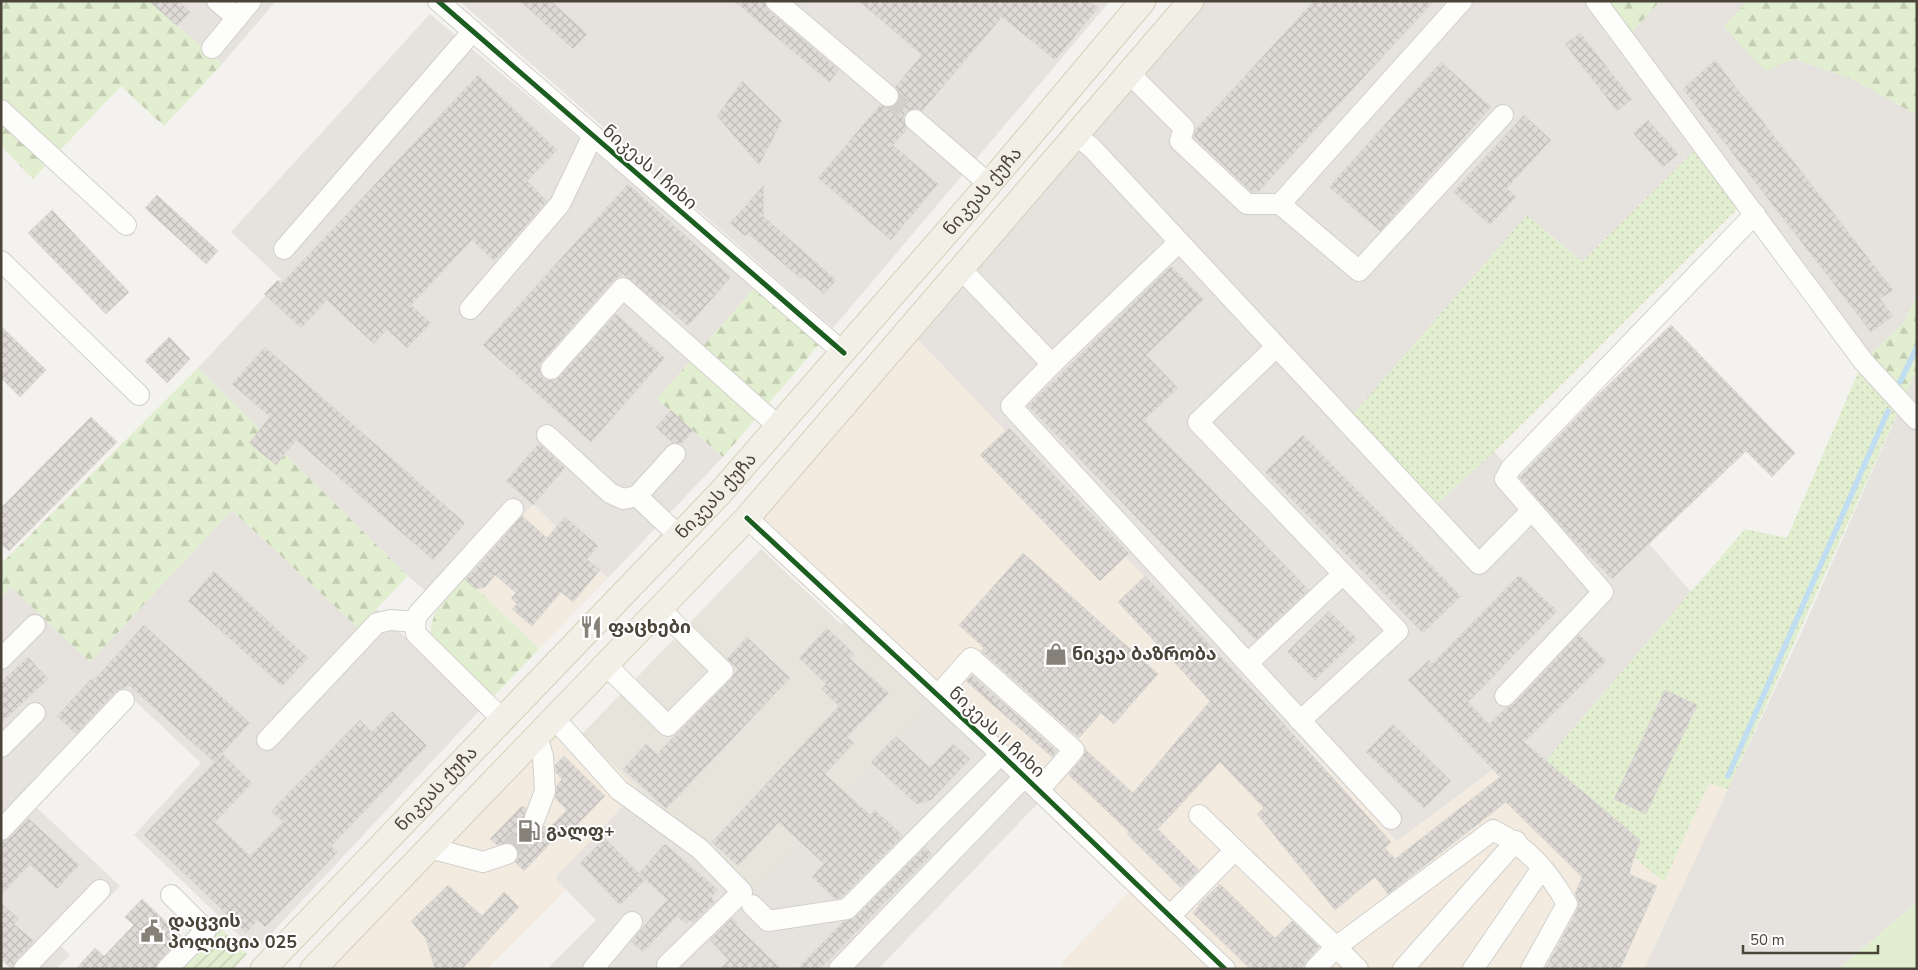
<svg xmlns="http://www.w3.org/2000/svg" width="1918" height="970" font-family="'Nunito Sans','Noto Sans Georgian',sans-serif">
<defs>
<pattern id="grass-dots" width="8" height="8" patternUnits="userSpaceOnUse" patternTransform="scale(1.25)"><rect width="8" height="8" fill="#e1eecf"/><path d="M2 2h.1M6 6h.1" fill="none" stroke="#c3cdb2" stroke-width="1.8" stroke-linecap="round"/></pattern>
<pattern id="forest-firs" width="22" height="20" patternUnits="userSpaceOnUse" patternTransform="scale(1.25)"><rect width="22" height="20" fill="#e1eecf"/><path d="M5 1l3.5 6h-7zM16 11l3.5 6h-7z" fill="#c3cdb2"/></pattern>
<pattern id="garden-furrows" width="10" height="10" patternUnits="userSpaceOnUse" patternTransform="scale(1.25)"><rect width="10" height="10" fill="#e1eecf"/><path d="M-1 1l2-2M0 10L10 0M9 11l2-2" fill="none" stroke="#c3cdb2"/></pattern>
<pattern id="building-cross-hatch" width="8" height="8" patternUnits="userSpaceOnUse" patternTransform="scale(1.25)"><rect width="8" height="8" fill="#dedbd6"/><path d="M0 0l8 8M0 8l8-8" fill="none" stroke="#c0bdb8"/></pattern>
</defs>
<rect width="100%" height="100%" fill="#f4f2ee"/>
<polygon fill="#e7e4dc" points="761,549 842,625 851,614 938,695 754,891 713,846 638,790 582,734"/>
<g fill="#f3ebdf">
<polygon points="909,330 1397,841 1514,755 1664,882 1709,782 1737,794 1828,969 1067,969 1061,963 1136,884 747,518"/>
<polygon points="533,504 608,578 539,649 465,577"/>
<polygon points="561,713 638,790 555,878 566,890 487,969 313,969"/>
</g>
<g fill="#e6e2de">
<polygon points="148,1 276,1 222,64"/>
<polygon points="459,1 1110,1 833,328"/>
<polygon points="1191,1 1596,1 1625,40 1660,1 1747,1 1724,27 1794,59 1850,78 1917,115 1917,296 1903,324 1863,361 1702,143 1582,262 1527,215 1429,511 1494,452 1602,560 1638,531 1691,592 1535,773 1513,755 1397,841 909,330"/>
<polygon points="430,14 756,286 657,399 723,457 608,578 533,504 442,605 408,576 198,368 281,279 231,232"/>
<polygon points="232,510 358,628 376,608 479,711 255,951 134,835 201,763 134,700 35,806 120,886 61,946 70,955 56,969 11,969 1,959 1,597 11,587 90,662"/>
<polygon points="938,695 1045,796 878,969 547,969 596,920 555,878 638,790 713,846 754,890"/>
</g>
<g fill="url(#grass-dots)">
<polygon points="1702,143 1745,201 1494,452 1429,511 1346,422 1527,215 1582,262"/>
<polygon points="1863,361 1901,405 1728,790 1709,783 1664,882 1535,773 1745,529 1787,538"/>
</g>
<g fill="url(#forest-firs)">
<polygon points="1,1 148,1 222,64 164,126 121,86 33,179 1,146"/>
<polygon points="1596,1 1660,1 1625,40"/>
<polygon points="1747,1 1917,1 1917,115 1850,78 1794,59 1765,71 1724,27"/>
<polygon points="756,286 820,343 723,457 657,399"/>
<polygon points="1917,296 1917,369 1901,405 1863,361 1903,324"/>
<polygon points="198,368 408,576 358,628 232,510 90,662 11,587 1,597 1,559 4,561"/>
<polygon points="465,577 539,649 491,699 435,646 430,629 435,613"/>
</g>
<polygon fill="#e1eecf" points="1917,902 1917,969 1838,969"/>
<polygon fill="url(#garden-furrows)" points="221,929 247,954 233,969 182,969"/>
<polygon fill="#e6e3df" points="1917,369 1917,902 1838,969 1644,969 1803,629"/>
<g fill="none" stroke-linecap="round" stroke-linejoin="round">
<g stroke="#c0ddf1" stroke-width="5.5">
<polyline points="1900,382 1917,347"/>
<polyline points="1728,776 1888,411"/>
</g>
</g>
<g fill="url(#building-cross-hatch)" stroke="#dcd9d4">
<polygon points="149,1 179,1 190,12 177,26"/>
<polygon points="520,1 551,1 587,34 573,49"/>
<polygon points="734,1 764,1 768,10 839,70 829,82"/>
<polygon points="859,1 1090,1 1098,8 1055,60 1002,17 922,111 917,108 906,112 903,118 907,129 893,145 938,184 891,240 818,178 880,105 892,107 897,103 899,92 895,87 922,55"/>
<polygon points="1314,1 1434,1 1258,192 1252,192 1194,137 1195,130"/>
<polygon points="1580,33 1632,99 1617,111 1565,44"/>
<polygon points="1715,60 1893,290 1880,299 1893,316 1871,332 1683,89"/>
<polygon points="1441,62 1491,107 1380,231 1329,187"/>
<polygon points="478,75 557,150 527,181 547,201 494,261 472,240 411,305 431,323 407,348 387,329 374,344 327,300 301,328 264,294 278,280 281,284"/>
<polygon points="742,81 782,121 759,165 717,116"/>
<polygon points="1524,115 1551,140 1507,188 1516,197 1490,225 1453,192"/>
<polygon points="1648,120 1678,154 1663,167 1633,133"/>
<polygon points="628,184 731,277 688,326 663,304 661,306 623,274 614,280 542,361 539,367 543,378 548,380 555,380 616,314 665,358 591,442 483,345"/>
<polygon points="764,185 763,216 836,280 824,294 804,276 801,279 748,233 745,236 730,223"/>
<polygon points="157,195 218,251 206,264 145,208"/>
<polygon points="52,210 129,292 106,314 28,233"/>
<polygon points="1171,266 1204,299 1146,355 1178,388 1144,420 1309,590 1256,640 1028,406"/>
<polygon points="1671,325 1795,453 1772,477 1746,451 1612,579 1567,533 1519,477 1595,398"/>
<polygon points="1,326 46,370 20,397 1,378"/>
<polygon points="169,337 190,359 167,383 145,361"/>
<polygon points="265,347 465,523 433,560 296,440 276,465 249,443 270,417 232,384"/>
<polygon points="671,410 693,431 681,444 673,443 656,427"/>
<polygon points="91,417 117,442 9,551 1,544 1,508"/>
<polygon points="1009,428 1129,553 1100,581 980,455"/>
<polygon points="1303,435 1461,596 1423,633 1265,472"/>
<polygon points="539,443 565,468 533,505 506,481"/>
<polygon points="522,516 547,538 565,517 598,546 587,559 600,570 573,602 561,592 532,626 512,609 517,604 511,598 516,593 495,575 485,587 475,589 465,580"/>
<polygon points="1023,553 1158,674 1114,724 1101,713 1079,738 981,651 984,648 959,625"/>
<polygon points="214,571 308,658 282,686 188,601"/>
<polygon points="1519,575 1557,611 1468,702 1489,724 1506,708 1514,704 1579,634 1606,661 1524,742 1640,840 1629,874 1657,886 1620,969 1545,969 1577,910 1579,903 1575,894 1582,877 1506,802 1388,894 1375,877 1335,910 1257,814 1264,808 1220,762 1158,829 1199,870 1181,888 1127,834 1129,832 1068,774 1083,757 1085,749 1133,793 1210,701 1118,602 1145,576 1263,701 1391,842 1385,848 1395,859 1500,777 1408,680 1429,660 1432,664"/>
<polygon points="1329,611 1357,639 1315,680 1287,652"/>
<polygon points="144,625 250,723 214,762 129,685 115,692 76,734 57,716 91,679 93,681"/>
<polygon points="827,628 854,654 850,659 889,693 847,737 854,743 825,774 870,815 875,810 903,836 841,898 835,899 812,877 824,864 779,822 738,866 712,842 839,706 821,689 826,684 799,658"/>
<polygon points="747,637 790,678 666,809 623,769 646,744 657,754 731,679 738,669 727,659"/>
<polygon points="28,657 48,679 1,723 1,682"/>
<polygon points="972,675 1057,751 1052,757 966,681"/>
<polygon points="1665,690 1697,705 1646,814 1614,799"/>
<polygon points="392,711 427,746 331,846 338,852 265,927 258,920 246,933 144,835 223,754 252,783 215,822 250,856 283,822 271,811 360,720 372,732"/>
<polygon points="1393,724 1451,781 1424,808 1366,752"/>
<polygon points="896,736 930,768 953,744 970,759 931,800 916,804 871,762"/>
<polygon points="564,756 605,796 565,837 552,825 567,810 555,798 557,785 562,779 556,773 555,765"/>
<polygon points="522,806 526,809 523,820 526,826 537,830 544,826 556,837 524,871 515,862 519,856 515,845 509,842 497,845 490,839"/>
<polygon points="28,818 79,865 57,889 30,864 1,895 1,842 10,838"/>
<polygon points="605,838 645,880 620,905 580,863"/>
<polygon points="665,844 718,890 711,897 715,901 693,923 690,920 686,924 677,916 643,952 631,941 667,900 639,873"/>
<polygon points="925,847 932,854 820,969 797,969 843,922 855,917"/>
<polygon points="1220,884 1275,938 1292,921 1319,947 1301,969 1250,969 1193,913 1199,906 1198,905"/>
<polygon points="448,885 482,916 504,892 519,907 462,969 435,969 426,939 411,921"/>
<polygon points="142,899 182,937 159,961 155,969 76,969 95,948 104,956 134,925 125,917"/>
<polygon points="1,903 19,919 14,924 34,941 15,961 12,969 1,959"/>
<polygon points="732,918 737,923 735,924 781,969 720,969 729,960 710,940"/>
</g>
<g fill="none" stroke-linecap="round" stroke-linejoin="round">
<g stroke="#d2cfca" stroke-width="20" stroke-dasharray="20 10" stroke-linecap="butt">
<polyline points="888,96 915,120"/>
<polyline points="507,854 535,818"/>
</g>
<defs>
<g id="minor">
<polyline points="217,1 237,18"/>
<polyline points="438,1 844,353"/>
<polyline points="776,1 888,96"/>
<polyline points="1596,1 1863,361 1916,419"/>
<polyline points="212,48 251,1"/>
<polyline points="1129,73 1184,128 1180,141 1247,204 1280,204 1359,271 1503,115"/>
<polyline points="1,110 126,225"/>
<polyline points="915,120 989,184"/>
<polyline points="1076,135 1092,148 1479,564 1532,510"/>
<polyline points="1280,204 1462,1"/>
<polyline points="284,249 473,31"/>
<polyline points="1,261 139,395"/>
<polyline points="961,269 1052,364 1179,242"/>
<polyline points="470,309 560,204 593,135"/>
<polyline points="1276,347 1198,422 1398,631 1300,721"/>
<polyline points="1052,364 1011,406 1391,819"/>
<polyline points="551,369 623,288 779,427"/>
<polyline points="547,435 610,493 623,499 637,496 679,536"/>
<polyline points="637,496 675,454"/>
<polyline points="747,518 1001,754 1225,969"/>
<polyline points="1,659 35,625"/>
<polyline points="1248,663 1343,574"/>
<polyline points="606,665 668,726 723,671 660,609"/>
<polyline points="938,695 971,658 1074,750 1039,790"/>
<polyline points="1505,696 1603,592 1505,479 1511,468 1755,214"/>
<polyline points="555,719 619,790 700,849 742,892 667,965"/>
<polyline points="503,720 416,634 415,622 418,614 513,509"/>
<polyline points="267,740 377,623 391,620 415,622"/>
<polyline points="1,747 35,713"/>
<path d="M1199,815L1336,947L1493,830C1527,847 1548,870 1567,904L1531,969"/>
<polyline points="535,818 545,791 543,756 537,737"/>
<polyline points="1,830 124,700"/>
<polyline points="430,848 483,862 507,854"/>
<polyline points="752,905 768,921 847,909 1001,754"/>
<polyline points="1170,916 1235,850"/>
<polyline points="24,969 100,890"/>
<polyline points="167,969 206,930 171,895"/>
<polyline points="593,969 632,922"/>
<polyline points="839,969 1025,776"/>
<polyline points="1315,969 1336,947 1358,969"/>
<polyline points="1403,969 1516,841"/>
<polyline points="1473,969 1542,868"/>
</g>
<g id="major">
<path id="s1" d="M263,969L720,493L989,184L1143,1"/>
<polyline points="313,969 747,518 1191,1"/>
</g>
</defs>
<use href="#minor" stroke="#d2d0cb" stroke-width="22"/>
<use href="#major" stroke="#d6cebb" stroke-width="27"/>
<use href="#minor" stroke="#fdfdfc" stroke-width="20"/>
<use href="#major" stroke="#f2efe6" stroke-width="25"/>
<defs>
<g id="cycleway">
<polyline points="438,1 844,353"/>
<polyline points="747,518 1001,754 1225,969"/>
</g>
</defs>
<use href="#cycleway" stroke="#fff" stroke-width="8"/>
<use href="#cycleway" stroke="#1b5e20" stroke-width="5"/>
</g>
<defs>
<symbol id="restaurant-bare" viewBox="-9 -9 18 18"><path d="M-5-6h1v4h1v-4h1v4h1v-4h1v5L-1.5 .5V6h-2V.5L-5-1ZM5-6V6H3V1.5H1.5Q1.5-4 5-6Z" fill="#868178" stroke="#fff" stroke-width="2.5" paint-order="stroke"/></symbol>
<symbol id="shop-bare" viewBox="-9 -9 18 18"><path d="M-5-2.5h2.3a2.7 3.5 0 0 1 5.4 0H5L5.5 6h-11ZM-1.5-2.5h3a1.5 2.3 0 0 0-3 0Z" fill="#868178" stroke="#fff" stroke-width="2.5" paint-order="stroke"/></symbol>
<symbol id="fuel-bare" viewBox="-9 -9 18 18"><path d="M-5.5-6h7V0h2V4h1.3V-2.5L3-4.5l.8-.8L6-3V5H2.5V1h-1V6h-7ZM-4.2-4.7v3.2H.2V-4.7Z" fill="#868178" stroke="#fff" stroke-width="2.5" paint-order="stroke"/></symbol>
<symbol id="civic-bare" viewBox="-9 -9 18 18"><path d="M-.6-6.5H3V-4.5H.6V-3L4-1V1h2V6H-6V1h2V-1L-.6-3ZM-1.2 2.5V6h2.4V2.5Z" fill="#868178" stroke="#fff" stroke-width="2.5" paint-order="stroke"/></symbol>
</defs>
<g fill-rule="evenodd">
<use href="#restaurant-bare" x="575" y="611" width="32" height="32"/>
<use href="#shop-bare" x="1040" y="638" width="32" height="32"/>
<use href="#fuel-bare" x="513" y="815" width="32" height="32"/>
<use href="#civic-bare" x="136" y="915" width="32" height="32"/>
</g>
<g text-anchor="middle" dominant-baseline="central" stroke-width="4" stroke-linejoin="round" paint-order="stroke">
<g font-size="18" fill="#4b4439" stroke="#fff">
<text transform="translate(650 167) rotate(41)">ნიკეას I ჩიხი</text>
<text stroke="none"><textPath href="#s1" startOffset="1060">ნიკეას ქუჩა</textPath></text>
<text stroke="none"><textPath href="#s1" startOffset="655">ნიკეას ქუჩა</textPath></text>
<text transform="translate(997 732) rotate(43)">ნიკეას II ჩიხი</text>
<text stroke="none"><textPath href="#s1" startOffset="250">ნიკეას ქუჩა</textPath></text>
</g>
<g font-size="18" font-weight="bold" fill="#4b4439" stroke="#fff" text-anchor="start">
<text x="608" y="627">ფაცხები</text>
<text x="1072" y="654">ნიკეა ბაზრობა</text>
<text x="546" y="831">გალფ+</text>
<text x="168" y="921">დაცვის<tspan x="168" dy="21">პოლიცია 025</tspan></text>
</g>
</g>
<rect width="1918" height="970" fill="none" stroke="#4b4439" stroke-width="5"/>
<path d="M1743 945v8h135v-8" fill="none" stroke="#4b4439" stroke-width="2.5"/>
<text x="1750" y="945" font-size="15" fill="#4b4439" stroke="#ffffff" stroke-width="4" paint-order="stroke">50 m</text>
</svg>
